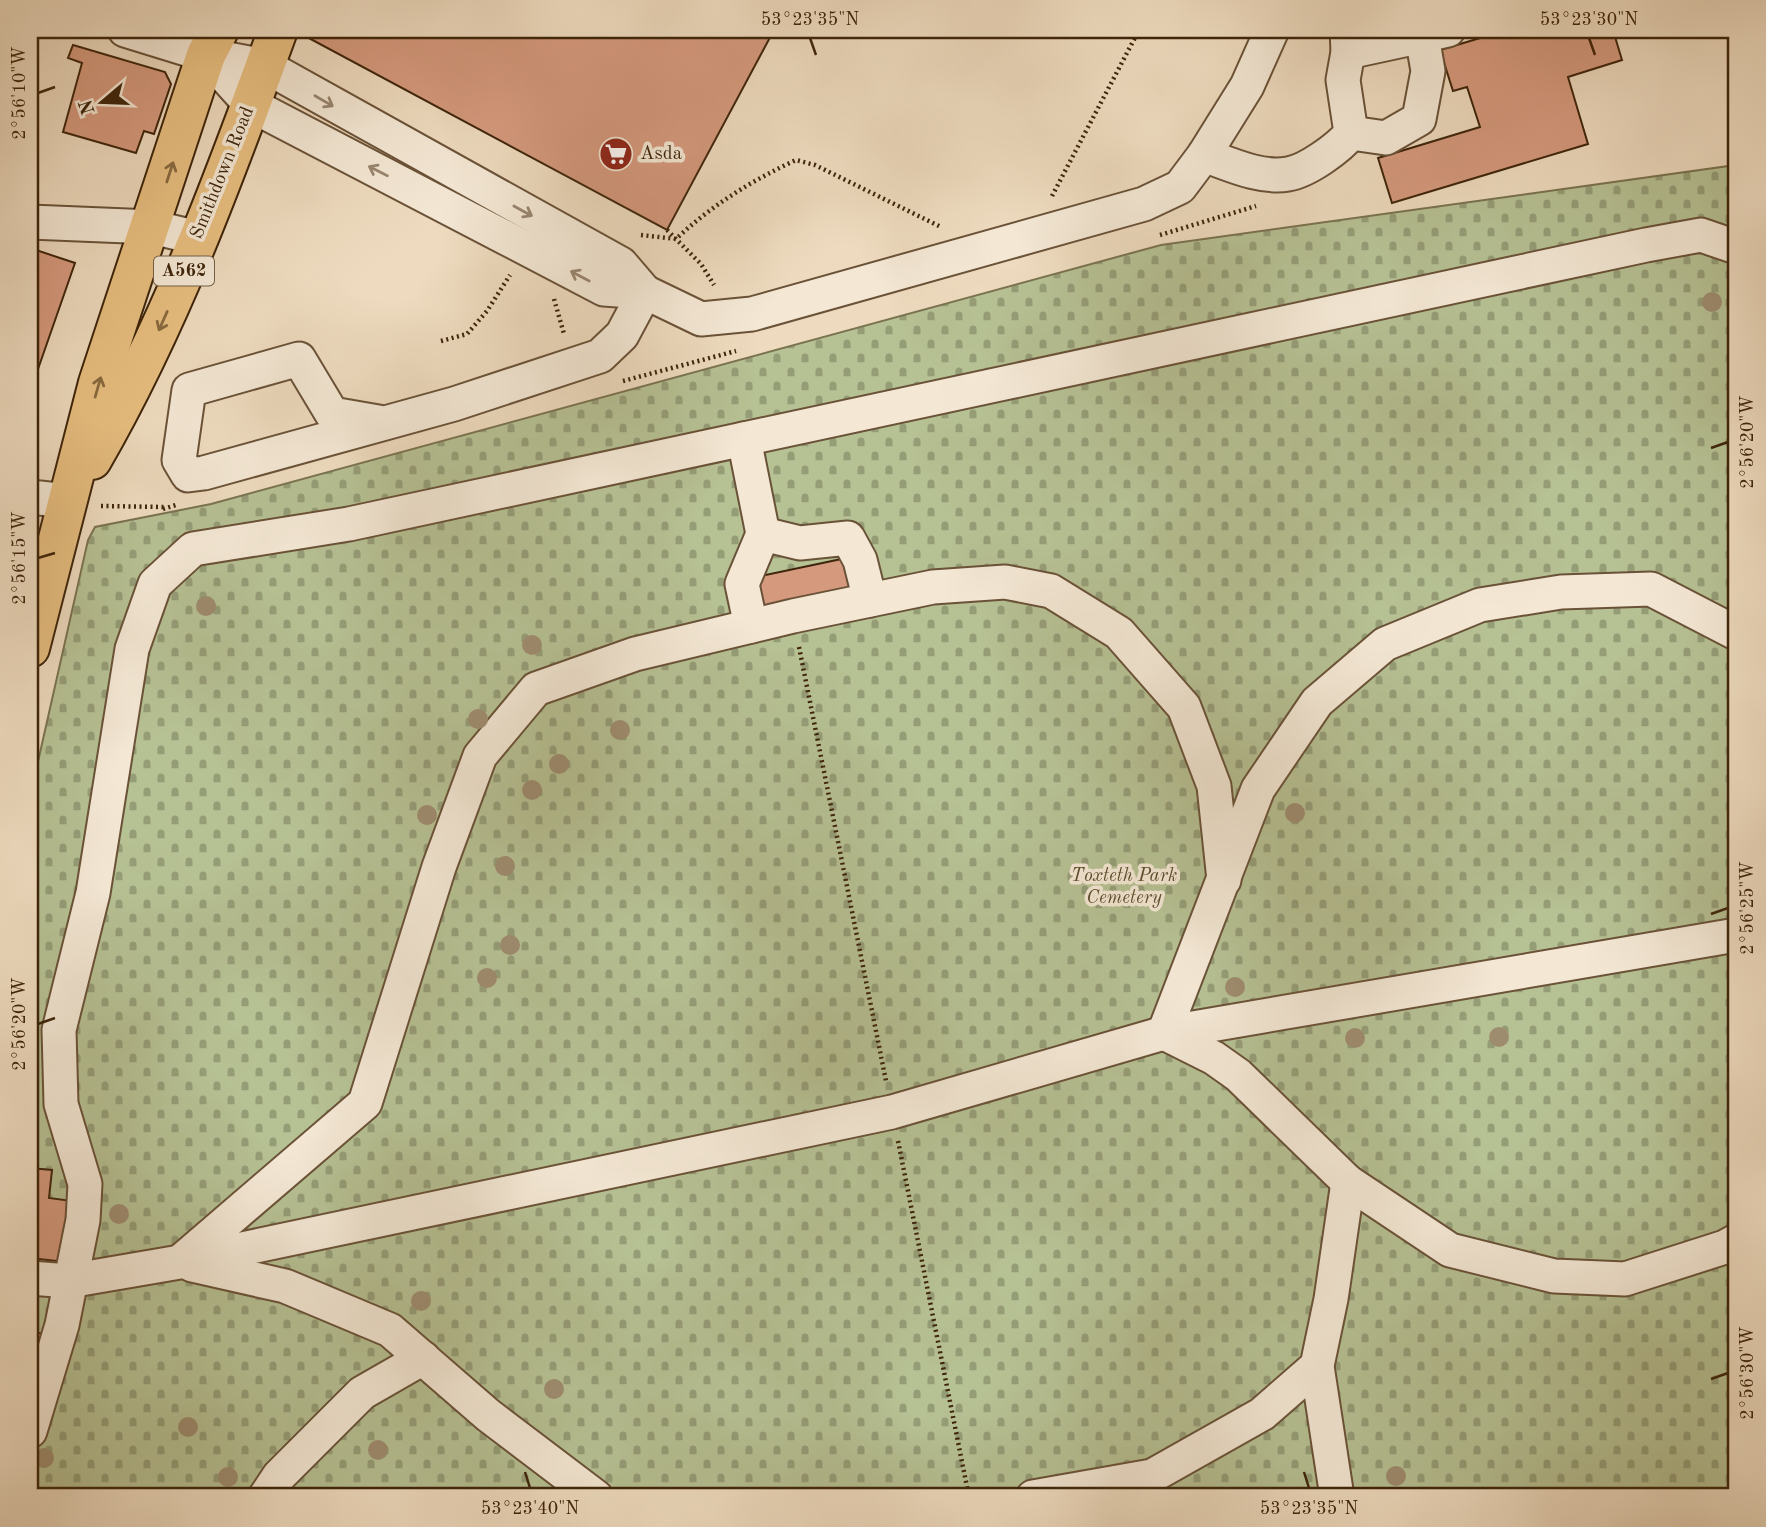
<svg xmlns="http://www.w3.org/2000/svg" width="1766" height="1527" font-family="'Old Standard TT',serif">
<defs>
<pattern id="cemetery-stones" width="16" height="16" patternUnits="userSpaceOnUse" patternTransform="scale(1.75)"><rect width="16" height="16" fill="#b6c194"/><path d="M2 7V4a2 2 0 0 1 4 0v3zM10 15v-3a2 2 0 0 1 4 0v3z" fill="#959d77"/></pattern>
</defs>
<rect width="100%" height="100%" fill="#eedbbf"/>
<filter id="stains"><feTurbulence type="fractalNoise" baseFrequency=".00286" numOctaves="4"/><feColorMatrix values="0 0 0 0 .2 0 0 0 0 .09 0 0 0 0 .02 0 0 0 .5 -.17"/></filter>
<radialGradient id="worn" r=".72"><stop offset=".6" stop-color="#630" stop-opacity="0"/><stop offset="1" stop-color="#630" stop-opacity=".3"/></radialGradient>
<polygon fill="url(#cemetery-stones)" stroke="#7a7350" stroke-width="2" points="1736,165 1736,1497 30,1497 30,797 88,540 95,527 211,504 1161,245"/>
<g fill="#d5997d" stroke="#3e250b" stroke-width="2">
<polygon points="308,30 774,30 667,230 305,36"/>
<polygon points="1507,30 1613,30 1622,60 1568,77 1588,144 1392,203 1378,158 1480,127 1467,87 1453,91 1440,50"/>
<polygon points="73,45 165,72 171,84 154,134 144,131 136,153 63,132 82,63 68,58"/>
<polygon points="30,248 75,263 30,392"/>
<polygon points="851,557 858,594 763,614 756,577"/>
<polygon points="30,1168 52,1170 49,1198 72,1201 65,1262 30,1258"/>
<polygon points="30,1332 47,1334 30,1389"/>
</g>
<g fill="none" stroke-linecap="round" stroke-linejoin="round">
<defs>
<g id="minor">
<polyline points="125,30 206,55 265,66 621,264 645,292"/>
<polyline points="1348,52 1422,36"/>
<polyline points="206,55 251,105 604,289 645,292 701,319 752,314 1144,204 1180,187 1204,155 1247,86 1272,30"/>
<polyline points="1351,133 1386,138 1419,119 1428,71 1422,36 1448,30"/>
<path d="M1204,155C1229,164 1261,179 1288,174C1307,171 1339,148 1351,133L1343,80L1348,52L1347,30"/>
<polyline points="30,222 152,227 198,238"/>
<polyline points="384,423 332,414 299,359 189,390 179,460 188,475 204,473 454,404 600,356 622,335 645,292"/>
<polyline points="744,439 763,534 742,584 751,626"/>
<polyline points="30,497 68,501"/>
<polyline points="763,534 800,543 848,538 860,560 870,600"/>
<polyline points="1736,633 1651,589 1561,592 1480,605 1385,644 1317,702 1258,789 1164,1033 1214,1058 1238,1075 1348,1182 1450,1250 1554,1276 1625,1279 1725,1247 1736,1241"/>
<polyline points="181,1261 365,1103 439,867 480,756 536,689 635,654 793,616 933,587 1005,582 1051,591 1119,633 1184,707 1214,786 1224,880"/>
<polyline points="192,1265 285,1286 390,1330 488,1415 596,1497"/>
<polyline points="30,1278 69,1281 180,1262 892,1112 1164,1033 1736,935"/>
<polyline points="1317,1366 1337,1497"/>
<polyline points="30,1431 62,1325 83,1220 85,1184 61,1104 59,1030 93,893 132,649 155,584 193,549 349,524 1646,245 1701,235 1736,247"/>
<polyline points="265,1497 279,1476 362,1393 423,1358"/>
<polyline points="1033,1497 1152,1476 1262,1414 1317,1366 1331,1299 1348,1182"/>
</g>
<g id="highway">
<path d="M92,460C170,325 225,176 278,30"/>
<polyline points="30,648 98,383 206,55 219,30"/>
</g>
</defs>
<use href="#minor" stroke="#6a5238" stroke-width="37"/>
<use href="#highway" stroke="#3e250b" stroke-width="42"/>
<g stroke="#3e250b" stroke-width="4.5" stroke-dasharray="2 3.5" stroke-linecap="butt">
<polyline points="30,57 39,30"/>
<polyline points="1052,196 1139,30"/>
<polyline points="667,230 701,264 714,285"/>
<path d="M641,235L676,239C712,205 751,181 796,160L815,165L941,227"/>
<polyline points="1160,235 1256,206"/>
<polyline points="554,299 564,334"/>
<polyline points="441,341 467,334 487,311 510,275"/>
<polyline points="623,381 736,351"/>
<polyline points="101,506 165,507"/>
<polyline points="163,509 176,505"/>
<polyline points="799,647 886,1081"/>
<polyline points="898,1141 969,1497"/>
<polyline points="1702,1497 1736,1490"/>
</g>
<use href="#minor" stroke="#f4e8d5" stroke-width="33"/>
<use href="#highway" stroke="#e7be80" stroke-width="38"/>
</g>
<g fill="#9e8c6f">
<circle cx="1712" cy="302" r="10"/>
<circle cx="206" cy="606" r="10"/>
<circle cx="532" cy="645" r="10"/>
<circle cx="478" cy="719" r="10"/>
<circle cx="620" cy="730" r="10"/>
<circle cx="559" cy="764" r="10"/>
<circle cx="532" cy="790" r="10"/>
<circle cx="1295" cy="813" r="10"/>
<circle cx="427" cy="815" r="10"/>
<circle cx="505" cy="866" r="10"/>
<circle cx="510" cy="945" r="10"/>
<circle cx="487" cy="978" r="10"/>
<circle cx="1235" cy="987" r="10"/>
<circle cx="1499" cy="1037" r="10"/>
<circle cx="1355" cy="1038" r="10"/>
<circle cx="119" cy="1214" r="10"/>
<circle cx="421" cy="1301" r="10"/>
<circle cx="554" cy="1389" r="10"/>
<circle cx="188" cy="1427" r="10"/>
<circle cx="378" cy="1450" r="10"/>
<circle cx="44" cy="1458" r="10"/>
<circle cx="1396" cy="1476" r="10"/>
<circle cx="228" cy="1477" r="10"/>
</g>
<defs><path id="oneway-shaft" d="M-6 0H5M1.5-3L5.5 0L1.5 3" fill="none" stroke-width="1.6" stroke-linecap="round" stroke-linejoin="round" transform="scale(1.75)"/></defs>
<g stroke="#998670">
<use href="#oneway-shaft" transform="translate(324 101) rotate(30)"/>
<use href="#oneway-shaft" transform="translate(378 171) rotate(-153)"/>
<use href="#oneway-shaft" transform="translate(523 211) rotate(29)"/>
<use href="#oneway-shaft" transform="translate(580 276) rotate(-152)"/>
</g>
<g stroke="#8a6a40">
<use href="#oneway-shaft" transform="translate(170 172) rotate(-72)"/>
<use href="#oneway-shaft" transform="translate(163 321) rotate(114)"/>
<use href="#oneway-shaft" transform="translate(98 387) rotate(-74)"/>
</g>
<path fill="none" stroke="#3e250b" stroke-width="2.5" d="M810,38L816,55M1589,38L1595,55M38,93L55,87M1711,448L1728,442M38,558L55,553M1711,914L1728,908M38,1024L55,1018M1711,1379L1728,1373M525,1472L530,1488M1304,1472L1309,1488"/>
<defs>
<symbol id="supermarket-disc" viewBox="-11 -11 22 22"><circle r="9.5" fill="#8f2418" stroke="#f4e8d5"/><path d="M-6-5.5h2.5l.6 2H6L4.5 2H-2.5L-4.4-4H-6ZM-1.5 3.2a1.3 1.3 0 1 0 .1 0ZM3 3.2a1.3 1.3 0 1 0 .1 0Z" fill="#fff"/></symbol>
</defs>
<g fill-rule="evenodd">
<use href="#supermarket-disc" x="597" y="135" width="38" height="38"/>
</g>
<g text-anchor="middle" dominant-baseline="central" stroke-width="7" stroke-linejoin="round" paint-order="stroke">
<rect fill="#f4e8d5" stroke="#756048" stroke-width="2" x="154" y="256.5" width="60" height="29" rx="5"/>
<g font-size="18" font-weight="bold" fill="#3e250b">
<text x="184" y="271">A562</text>
</g>
<g font-size="19" fill="#3e250b" stroke="#f4e8d5" text-anchor="start">
<text x="640" y="154">Asda</text>
</g>
<g font-size="19" fill="#3e250b" stroke="#f4e8d5">
<text transform="translate(223 173) rotate(-68)">Smithdown Road</text>
</g>
<g font-size="19" font-style="italic" fill="#5c4c2d" stroke="#f4e8d5">
<text x="1124" y="876">Toxteth Park<tspan x="1124" dy="22">Cemetery</tspan></text>
</g>
</g>
<rect width="1766" height="1527" fill="none" stroke="#eedbbf" stroke-width="77"/>
<g transform="translate(102 102) rotate(251)" stroke="#f4e8d5" stroke-width="5" paint-order="stroke">
<path d="M0-5L12 26L0 18L-12 26Z" fill="#3e250b"/>
<text y="-10" font-size="19" font-weight="bold" text-anchor="middle" fill="#3e250b">N</text>
</g>
<rect x="38" y="38" width="1690" height="1450" fill="none" stroke="#3e250b" stroke-width="2.5"/>
<g font-size="18" text-anchor="middle" fill="#3e250b">
<text x="810" y="25">53°23'35"N</text>
<text x="1589" y="25">53°23'30"N</text>
<text transform="translate(19 93) rotate(-90)" y="6">2°56'10"W</text>
<text transform="translate(1747 442) rotate(-90)" y="6">2°56'20"W</text>
<text transform="translate(19 558) rotate(-90)" y="6">2°56'15"W</text>
<text transform="translate(1747 908) rotate(-90)" y="6">2°56'25"W</text>
<text transform="translate(19 1024) rotate(-90)" y="6">2°56'20"W</text>
<text transform="translate(1747 1373) rotate(-90)" y="6">2°56'30"W</text>
<text x="530" y="1514">53°23'40"N</text>
<text x="1309" y="1514">53°23'35"N</text>
</g>
<rect width="100%" height="100%" filter="url(#stains)"/>
<rect width="100%" height="100%" fill="url(#worn)"/>
</svg>
